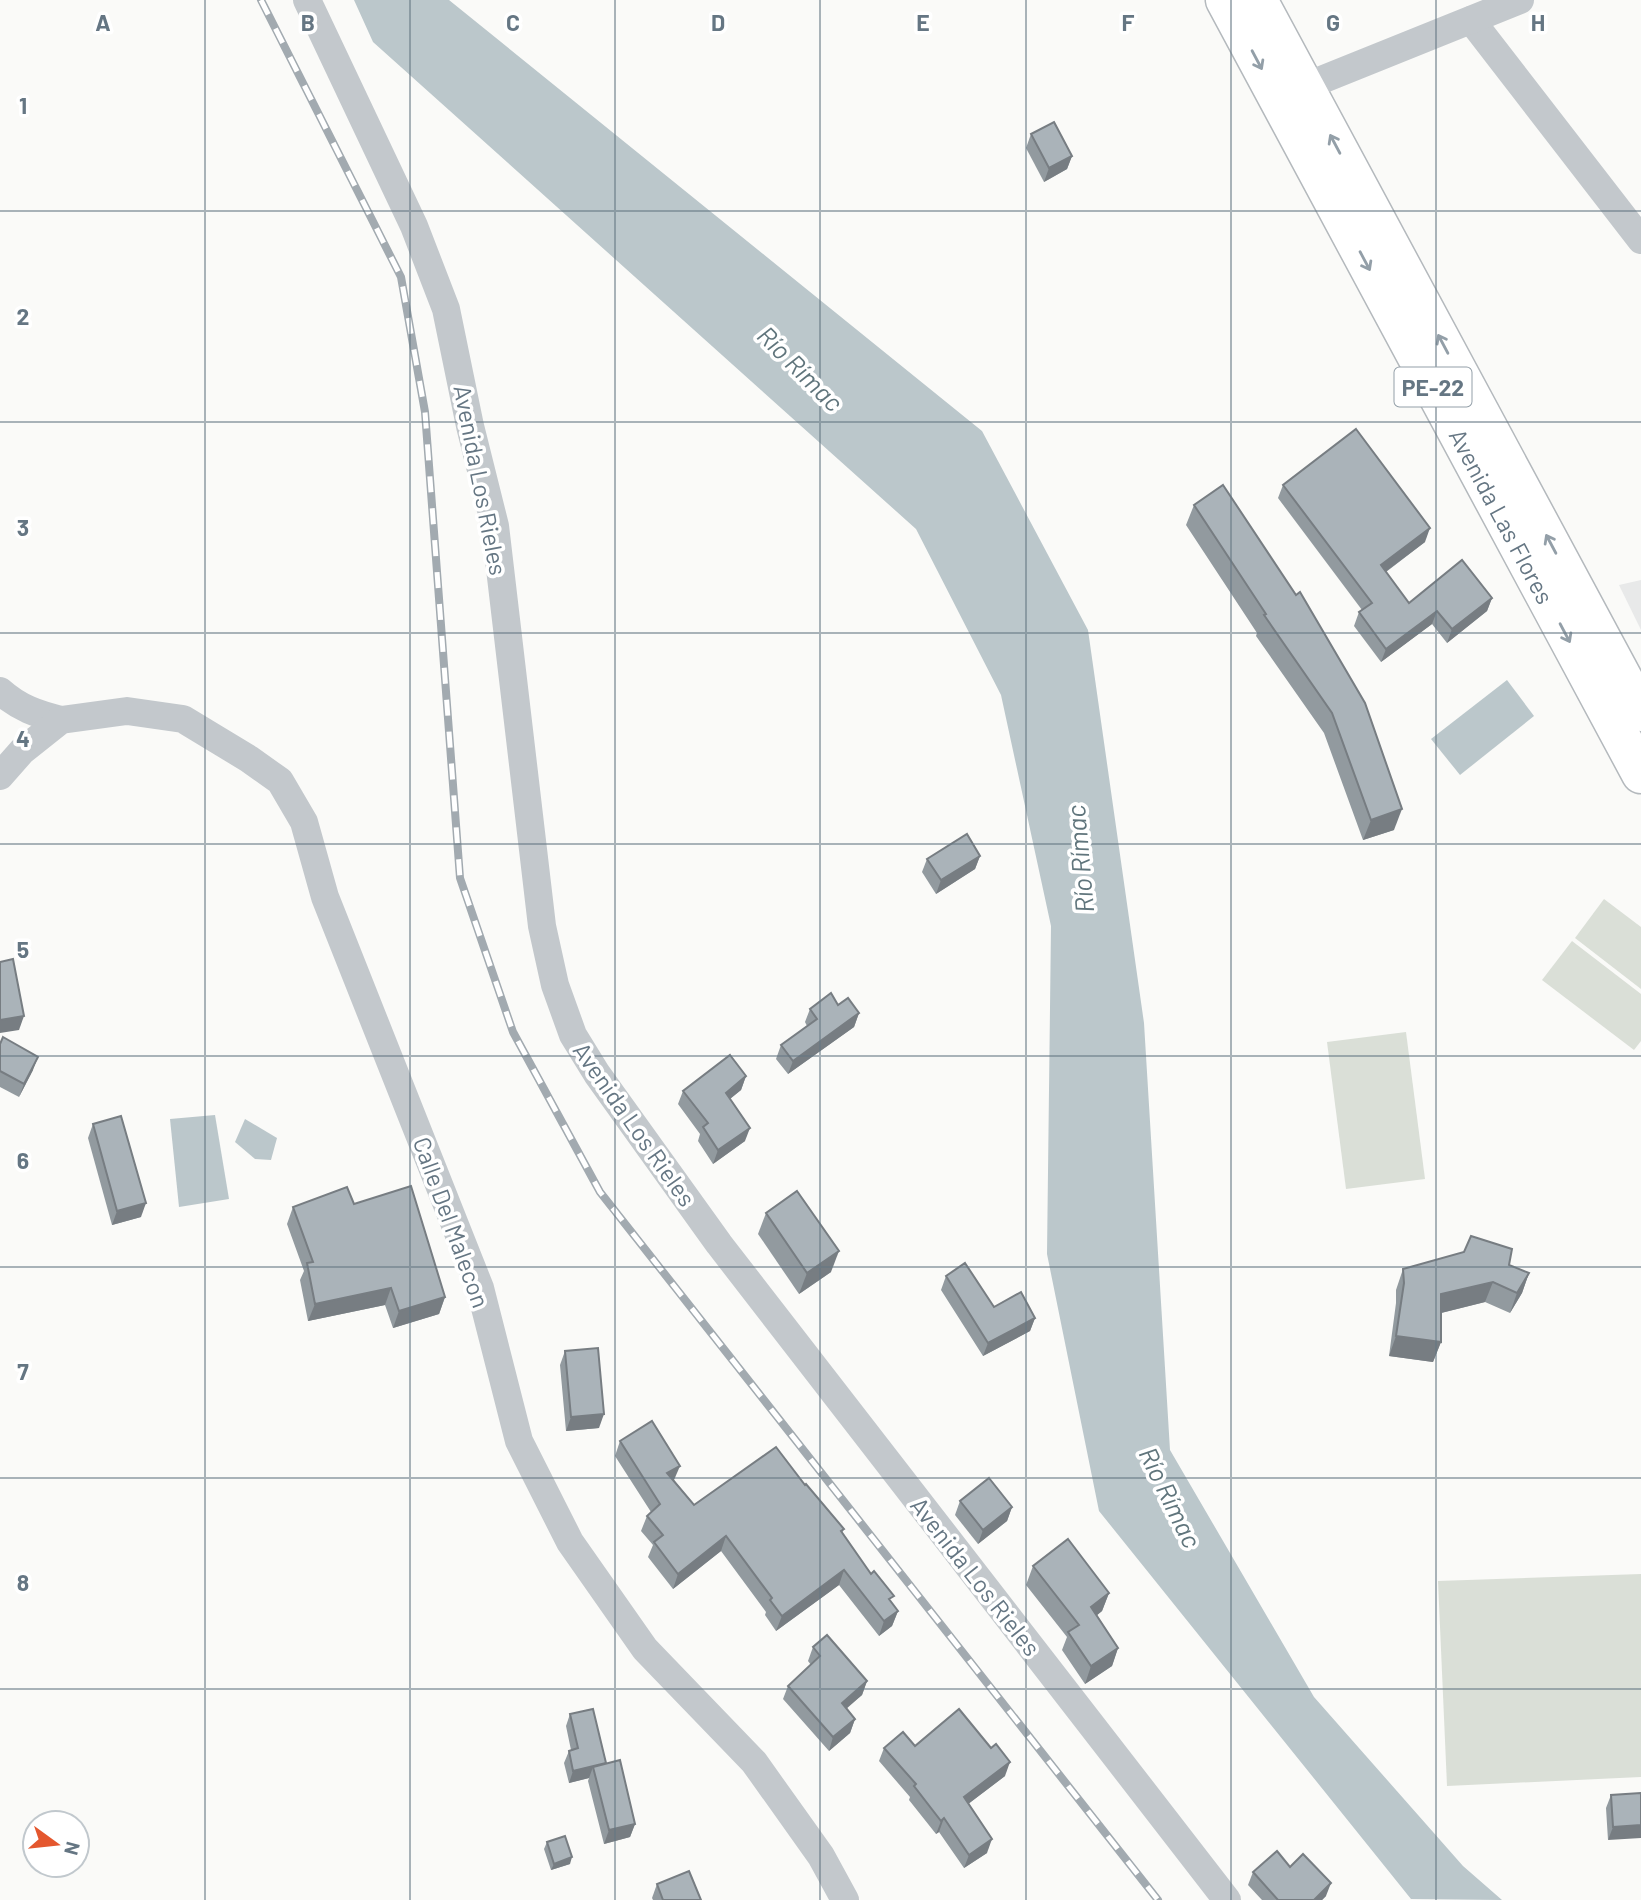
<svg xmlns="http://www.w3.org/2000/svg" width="1641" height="1900" font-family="Barlow,sans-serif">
<rect width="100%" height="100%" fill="#fafaf8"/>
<polygon fill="#e8e9e9" points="1641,580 1641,630 1619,585"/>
<g fill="#dadfd7">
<polygon points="1604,899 1641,927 1641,989 1575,938"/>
<polygon points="1572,941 1641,994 1641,1041 1634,1050 1542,980"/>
<polygon points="1406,1032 1425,1179 1346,1189 1327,1042"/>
<polygon points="1641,1574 1641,1777 1447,1786 1438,1581"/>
</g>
<g fill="#bbc7cb">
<polygon points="354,0 449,0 982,431 1088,630 1144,1023 1170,1450 1314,1697 1463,1866 1502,1900 1411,1899 1099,1511 1047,1254 1051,926 1001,695 916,529 373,42"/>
<polygon points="1507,680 1534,716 1460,775 1431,739"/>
<polygon points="215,1115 229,1199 179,1207 170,1119"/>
<polygon points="245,1119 277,1138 271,1160 255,1159 235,1142"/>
</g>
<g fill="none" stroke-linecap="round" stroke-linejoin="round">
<defs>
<g id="highway">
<polyline points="1225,0 1641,774"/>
<polyline points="1258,0 1641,712"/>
</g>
</defs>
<use href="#highway" stroke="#b4b9bd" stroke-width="41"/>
<g stroke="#c3c8cc" stroke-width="28">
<polyline points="307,0 414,226 446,309 470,426 495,526 542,926 555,985 573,1035 597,1074 719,1244 1227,1900"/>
<polyline points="1471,20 1641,240"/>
<polyline points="1289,93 1520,0"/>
<path d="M0,691C19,708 37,714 61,720"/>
<polyline points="0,776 22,751 61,720 127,711 183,719 249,759 280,781 304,822 325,897 480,1288 519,1441 570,1542 645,1649 754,1762 821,1856 845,1900"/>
</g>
<use href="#highway" stroke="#fff" stroke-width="38"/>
<defs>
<polyline id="rail" points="261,0 401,277 425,412 460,878 513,1032 600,1192 1158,1900"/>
</defs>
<use href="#rail" stroke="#a2aab0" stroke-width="8"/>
<use href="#rail" stroke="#fff" stroke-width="5" stroke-dasharray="16" stroke-linecap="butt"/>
</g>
<g fill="#929a9f">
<polygon points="1031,134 1072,156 1067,169 1044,182 1026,148"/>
<polygon points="1223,485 1394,830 1363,840 1324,733 1256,636 1257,633 1186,525 1194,505"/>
<polygon points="1283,485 1425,542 1386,572 1409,603 1492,598 1487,611 1447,643 1432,624 1381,662 1354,626 1359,612 1362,610 1278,498"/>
<polygon points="980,856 975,869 936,894 922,872 927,859"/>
<polygon points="838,1005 859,1013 854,1027 788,1074 776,1059 781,1045 807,1026 805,1022 810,1009"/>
<polygon points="0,1044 33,1070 19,1097 0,1087"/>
<polygon points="746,1076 741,1090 730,1099 745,1141 713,1164 698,1141 700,1134 678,1104 683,1091"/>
<polygon points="93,1124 141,1217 112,1225 88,1138"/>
<polygon points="354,1204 445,1297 439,1314 393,1328 385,1305 308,1321 300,1280 304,1271 287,1224 293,1207"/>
<polygon points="766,1213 831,1272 799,1294 758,1234"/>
<polygon points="1509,1265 1529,1273 1522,1293 1510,1313 1485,1302 1441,1313 1441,1342 1433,1362 1389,1356 1396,1303 1396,1290 1403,1269"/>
<polygon points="946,1276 994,1307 1035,1318 1030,1331 983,1356 941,1290"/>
<polygon points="565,1351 599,1428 566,1431 560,1365"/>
<polygon points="620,1441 674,1480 694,1505 805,1485 844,1529 842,1533 898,1611 892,1626 879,1636 839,1585 776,1631 765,1615 766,1612 721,1551 673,1589 648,1557 653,1545 641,1531 647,1516 651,1512 615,1456"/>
<polygon points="960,1501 1012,1507 1007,1521 978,1544 955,1515"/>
<polygon points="1033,1566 1109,1593 1102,1611 1097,1615 1118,1648 1112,1666 1085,1684 1062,1650 1067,1637 1026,1585"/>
<polygon points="813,1647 867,1681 862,1695 846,1708 855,1719 850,1733 829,1751 783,1699 788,1686 811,1665 808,1661"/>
<polygon points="570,1714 606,1763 635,1824 630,1837 604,1844 588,1781 589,1778 569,1783 564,1763 569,1751 571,1750 566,1726"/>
<polygon points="915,1746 1005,1776 968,1804 987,1853 964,1868 939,1832 936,1834 909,1800 910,1797 879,1761 884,1748"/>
<polygon points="1641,1793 1608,1840 1606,1808 1611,1795"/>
<polygon points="547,1842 570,1864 551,1870 544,1849"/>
<polygon points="1290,1867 1326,1896 1322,1900 1262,1900 1248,1885 1253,1872"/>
<polygon points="657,1884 701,1900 653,1900 652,1898"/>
</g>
<g fill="#777d82">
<polygon points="1072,156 1067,169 1044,182 1049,168"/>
<polygon points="1430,528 1425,542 1376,579 1381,565"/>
<polygon points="1492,598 1487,611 1447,643 1452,629"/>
<polygon points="1437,611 1432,624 1381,662 1386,649"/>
<polygon points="1402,809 1394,830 1363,840 1371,820"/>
<polygon points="980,856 975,869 936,894 941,880"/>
<polygon points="859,1013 854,1027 788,1074 793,1061"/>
<polygon points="24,1016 19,1030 0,1033 0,1020"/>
<polygon points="38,1057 33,1070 19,1097 24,1084"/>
<polygon points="746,1076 741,1090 721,1106 726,1093"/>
<polygon points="750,1128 745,1141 713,1164 718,1150"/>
<polygon points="146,1203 141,1217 112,1225 117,1211"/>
<polygon points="839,1251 831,1272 799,1294 807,1273"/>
<polygon points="1529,1273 1522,1293 1510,1313 1517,1293"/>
<polygon points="1493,1282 1485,1302 1433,1315 1441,1294"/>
<polygon points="391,1288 385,1305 308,1321 315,1304"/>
<polygon points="445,1297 439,1314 393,1328 399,1311"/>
<polygon points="1035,1318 1030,1331 983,1356 988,1343"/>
<polygon points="1396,1336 1441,1342 1433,1362 1389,1356"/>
<polygon points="604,1414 599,1428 566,1431 571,1417"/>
<polygon points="680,1466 674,1480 662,1488 667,1473"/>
<polygon points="1012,1507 1007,1521 978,1544 983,1530"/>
<polygon points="726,1536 721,1551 673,1589 678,1574"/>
<polygon points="844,1570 839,1585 776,1631 782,1616"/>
<polygon points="1109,1593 1102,1611 1085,1625 1091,1607"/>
<polygon points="898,1611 892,1626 879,1636 884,1621"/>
<polygon points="1118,1648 1112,1666 1085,1684 1091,1666"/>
<polygon points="867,1681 862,1695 837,1717 842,1703"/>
<polygon points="855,1719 850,1733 829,1751 833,1737"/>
<polygon points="1010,1762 1005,1776 959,1811 964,1797"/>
<polygon points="606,1763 593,1767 589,1778 569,1783 573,1771"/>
<polygon points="944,1818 939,1832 936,1834 941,1821"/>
<polygon points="635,1824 630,1837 604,1844 609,1830"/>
<polygon points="1641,1825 1641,1838 1608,1840 1613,1827"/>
<polygon points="992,1839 987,1853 964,1868 969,1855"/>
<polygon points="572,1857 570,1864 551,1870 554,1864"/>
<polygon points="1331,1883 1326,1896 1322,1900 1314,1900"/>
</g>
<g fill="#aab3b9" stroke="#777d82" stroke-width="2">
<polygon points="1054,122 1072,156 1049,168 1031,134"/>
<polygon points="1356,429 1430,528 1381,565 1409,603 1462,560 1492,598 1452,629 1437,611 1386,649 1359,612 1372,603 1283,485"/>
<polygon points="1223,485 1296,595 1300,592 1365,703 1402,809 1371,820 1332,713 1264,615 1266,614 1194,505"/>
<polygon points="967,834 980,856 941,880 927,859"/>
<polygon points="13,959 24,1016 0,1020 0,962"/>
<polygon points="831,993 838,1005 848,998 859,1013 793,1061 781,1045 817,1019 810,1009"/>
<polygon points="3,1037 38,1057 24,1084 0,1071 0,1044"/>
<polygon points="730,1055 746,1076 726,1093 750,1128 718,1150 703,1127 708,1123 683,1091"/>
<polygon points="121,1116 146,1203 117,1211 93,1124"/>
<polygon points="411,1186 445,1297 399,1311 391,1288 315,1304 307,1263 313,1262 293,1207 347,1187 354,1204"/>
<polygon points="797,1191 839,1251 807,1273 766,1213"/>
<polygon points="1471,1236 1512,1249 1509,1265 1529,1273 1517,1293 1493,1282 1441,1294 1441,1342 1396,1336 1404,1283 1403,1269 1464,1252"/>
<polygon points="965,1263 994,1307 1021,1292 1035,1318 988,1343 946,1276"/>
<polygon points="598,1348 604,1414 571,1417 565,1351"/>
<polygon points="652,1421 680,1466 667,1473 694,1505 776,1447 805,1485 806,1484 844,1529 841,1531 871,1574 874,1571 894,1596 889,1599 898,1611 884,1621 844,1570 782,1616 770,1600 772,1598 726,1536 678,1574 654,1542 663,1535 647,1516 660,1504 620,1441"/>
<polygon points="989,1478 1012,1507 983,1530 960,1501"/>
<polygon points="1068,1539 1109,1593 1091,1607 1118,1648 1091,1666 1068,1632 1079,1625 1033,1566"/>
<polygon points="827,1635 867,1681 842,1703 855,1719 833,1737 788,1686 820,1656 813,1647"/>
<polygon points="593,1709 606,1763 573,1771 569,1751 578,1748 570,1714"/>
<polygon points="959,1709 991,1748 996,1744 1010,1762 964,1797 992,1839 969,1855 944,1818 941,1821 914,1786 916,1784 884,1748 903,1732 915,1746"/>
<polygon points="620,1760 635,1824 609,1830 593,1767"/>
<polygon points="1641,1793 1641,1825 1613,1827 1611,1795"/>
<polygon points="565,1836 572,1857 554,1864 547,1842"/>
<polygon points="1277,1851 1290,1867 1303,1854 1331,1883 1314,1900 1278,1900 1253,1872"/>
<polygon points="689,1871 701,1900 663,1900 657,1884"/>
</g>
<defs><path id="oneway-shaft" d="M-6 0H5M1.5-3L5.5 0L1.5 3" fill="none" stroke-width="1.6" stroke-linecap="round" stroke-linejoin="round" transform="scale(1.75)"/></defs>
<g stroke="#939fa8">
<use href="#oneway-shaft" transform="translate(1257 60) rotate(62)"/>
<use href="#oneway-shaft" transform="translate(1335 144) rotate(-118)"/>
<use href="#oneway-shaft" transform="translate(1365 261) rotate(62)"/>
<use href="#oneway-shaft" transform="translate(1443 344) rotate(-118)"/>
<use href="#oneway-shaft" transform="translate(1551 544) rotate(-118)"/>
<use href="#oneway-shaft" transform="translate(1565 633) rotate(62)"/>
</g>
<path fill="none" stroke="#657683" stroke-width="2" stroke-opacity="0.55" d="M205,0V1900M410,0V1900M615,0V1900M820,0V1900M1026,0V1900M1231,0V1900M1436,0V1900M0,211H1641M0,422H1641M0,633H1641M0,844H1641M0,1056H1641M0,1267H1641M0,1478H1641M0,1689H1641"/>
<g text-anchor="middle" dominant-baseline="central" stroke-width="7" stroke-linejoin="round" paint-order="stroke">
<rect fill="#fff" stroke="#939fa8" stroke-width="2" x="1394.5" y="367.5" width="77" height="39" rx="5"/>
<g font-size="23" font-weight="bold" fill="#657683">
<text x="1433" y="387">PE-22</text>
</g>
<g font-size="24" fill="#657683" stroke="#fff">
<text transform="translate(481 480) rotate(79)">Avenida Los Rieles</text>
<text transform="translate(1502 516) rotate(62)">Avenida Las Flores</text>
<text transform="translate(635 1124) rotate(55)">Avenida Los Rieles</text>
<text transform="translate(452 1222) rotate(70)">Calle Del Malecon</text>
<text transform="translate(976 1576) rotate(52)">Avenida Los Rieles</text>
</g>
<g font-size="26" font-style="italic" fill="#60757c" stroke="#fff">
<text transform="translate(801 368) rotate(45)">Río Rímac</text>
<text transform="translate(1079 859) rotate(-95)">Río Rímac</text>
<text transform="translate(1171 1497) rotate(64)">Río Rímac</text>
</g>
</g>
<g font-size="23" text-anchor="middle" font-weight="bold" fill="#657683" stroke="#fff" stroke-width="7" stroke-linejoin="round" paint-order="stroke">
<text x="103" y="31">A</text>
<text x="308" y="31">B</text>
<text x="513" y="31">C</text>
<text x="718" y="31">D</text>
<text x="923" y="31">E</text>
<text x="1128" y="31">F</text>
<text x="1333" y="31">G</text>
<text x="1538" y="31">H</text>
<text x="23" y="114">1</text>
<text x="23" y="325">2</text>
<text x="23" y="536">3</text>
<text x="23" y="747">4</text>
<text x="23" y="958">5</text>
<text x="23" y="1169">6</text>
<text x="23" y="1380">7</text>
<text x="23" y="1591">8</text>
</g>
<g transform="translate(56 1844) rotate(105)"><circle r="33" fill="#ffffff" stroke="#c1c8cd" stroke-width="2"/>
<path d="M0-5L12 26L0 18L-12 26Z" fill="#e4572e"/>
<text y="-10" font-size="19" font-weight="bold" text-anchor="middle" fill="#657683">N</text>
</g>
</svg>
